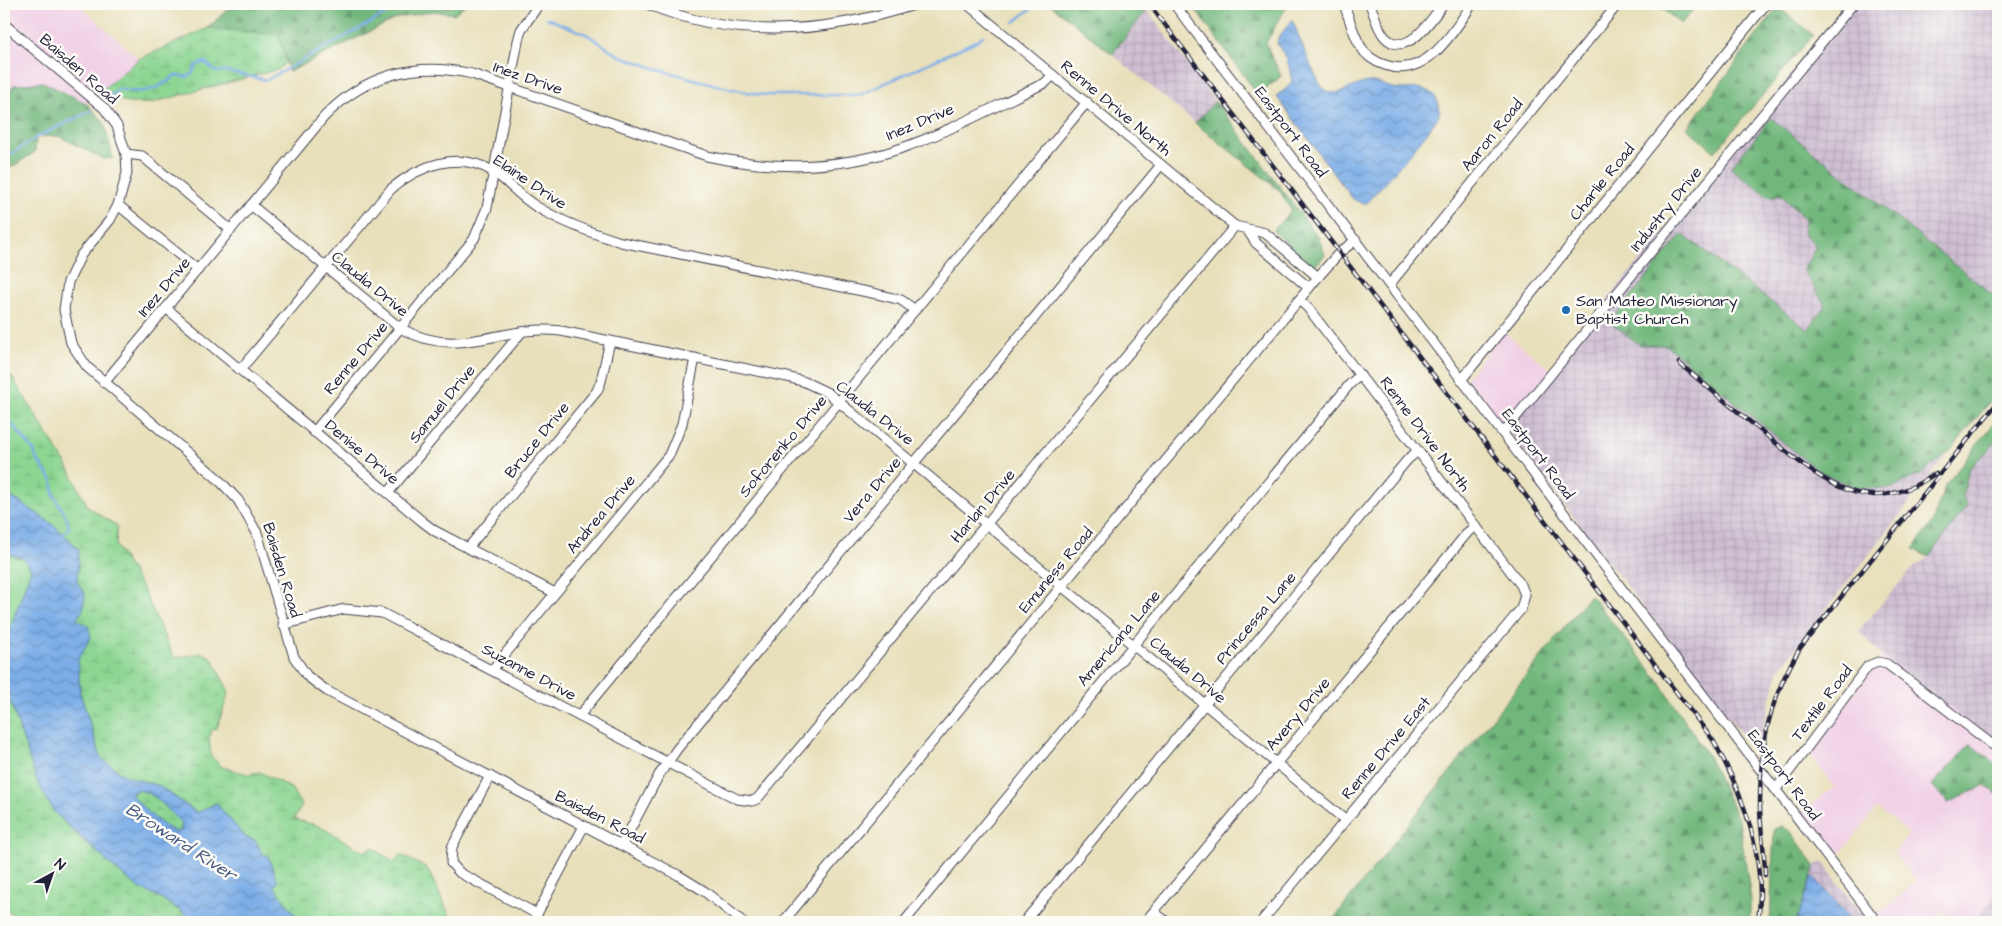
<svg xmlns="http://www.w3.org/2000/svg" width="2002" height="926" font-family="'Architects Daughter',sans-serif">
<defs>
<pattern id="industrial-grid" width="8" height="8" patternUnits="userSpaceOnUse" patternTransform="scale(1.25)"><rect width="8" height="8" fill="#cebed2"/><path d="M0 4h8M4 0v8" fill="none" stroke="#b1a3b5"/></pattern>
<pattern id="forest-firs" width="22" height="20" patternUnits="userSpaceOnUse" patternTransform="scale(1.25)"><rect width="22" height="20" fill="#71b77c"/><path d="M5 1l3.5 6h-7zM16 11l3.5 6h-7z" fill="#5c9467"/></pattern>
<pattern id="wetland-marsh" width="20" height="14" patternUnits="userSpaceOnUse" patternTransform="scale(1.25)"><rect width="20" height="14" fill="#8cd692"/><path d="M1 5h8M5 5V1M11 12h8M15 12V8" fill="none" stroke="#78b77f"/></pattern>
<pattern id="water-waves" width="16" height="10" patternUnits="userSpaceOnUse" patternTransform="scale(1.25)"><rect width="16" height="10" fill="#7bade7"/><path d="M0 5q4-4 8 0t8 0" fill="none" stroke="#648cbc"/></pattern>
</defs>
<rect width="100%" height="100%" fill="#fdfcf7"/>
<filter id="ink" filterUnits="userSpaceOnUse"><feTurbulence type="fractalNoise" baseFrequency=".02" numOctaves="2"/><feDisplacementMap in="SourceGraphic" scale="10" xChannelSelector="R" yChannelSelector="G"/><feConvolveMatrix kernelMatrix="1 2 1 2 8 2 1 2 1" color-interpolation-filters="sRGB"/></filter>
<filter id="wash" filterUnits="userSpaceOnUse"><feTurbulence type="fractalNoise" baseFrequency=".0096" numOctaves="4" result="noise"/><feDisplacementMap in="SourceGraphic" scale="20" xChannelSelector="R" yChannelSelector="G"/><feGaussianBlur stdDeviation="1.12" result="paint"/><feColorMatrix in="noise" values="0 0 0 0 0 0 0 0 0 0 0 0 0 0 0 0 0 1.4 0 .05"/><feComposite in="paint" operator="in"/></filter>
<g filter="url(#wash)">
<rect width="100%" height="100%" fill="#e8e0bb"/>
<g fill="#f0d0e5">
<polygon points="4,4 78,4 139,59 86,103 43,82 14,85 4,99"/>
<polygon points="1504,332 1551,370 1504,427 1466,378"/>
<polygon points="1883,655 1998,744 1998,766 1970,744 1948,803 1985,785 1998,795 1998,892 1974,922 1951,922 1944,910 1930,922 1883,922 1877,915 1917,881 1894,854 1909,833 1877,808 1835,860 1800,813 1834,787 1809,753"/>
</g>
<g fill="url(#industrial-grid)">
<polygon points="1848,4 1998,4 1998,299 1771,118 1780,194 1805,219 1803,232 1816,246 1803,271 1825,305 1808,330 1682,234 1640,345 1666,345 1817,470 1921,474 1949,452 1778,671 1756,753 1504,427"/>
<polygon points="1147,10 1215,101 1195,123 1112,54"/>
<polygon points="1998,440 1998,744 1886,659 1858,631 1912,569 1929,557 1967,506 1962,495 1970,468"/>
<polygon points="1823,861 1830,872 1867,922 1849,922 1851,920 1812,876 1815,866"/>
<polygon points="1998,892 1998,922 1974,922"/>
</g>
<g fill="url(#forest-firs)" stroke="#4a6c5c">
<polygon points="233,4 466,4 454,14 434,11 397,18 289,72 279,35 208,28"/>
<polygon points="1050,4 1142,4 1147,10 1112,54"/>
<polygon points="1191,4 1285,4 1286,8 1266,43 1281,76 1259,96"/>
<polygon points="1656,4 1698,4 1681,24"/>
<polygon points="1778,7 1813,35 1715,152 1687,128"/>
<polygon points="43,82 86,103 104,122 113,158 104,159 58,136 36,137 35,152 4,172 4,99 14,85"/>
<polygon points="1215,101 1319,238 1325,255 1314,267 1273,231 1291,210 1280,191 1195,123"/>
<polygon points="1771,118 1998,299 1998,392 1949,452 1921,474 1889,489 1853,487 1817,470 1666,345 1640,345 1610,322 1682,234 1808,330 1825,305 1803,270 1816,246 1803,232 1805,219 1780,194 1770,197 1730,168"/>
<polygon points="1998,418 1998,440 1970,468 1962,495 1967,506 1929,557 1913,549 1932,523 1945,486"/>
<polygon points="1590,595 1657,678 1709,758 1739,821 1751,899 1749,922 1331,922"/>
<polygon points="1970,744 1998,766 1998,795 1985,785 1948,803 1932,785"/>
<polygon points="1782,826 1792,833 1815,866 1796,922 1770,922 1774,829"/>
</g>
<g fill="url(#wetland-marsh)" stroke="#577c66">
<polygon points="208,28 279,35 286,62 279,69 151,103 127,103 102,90 139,59"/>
<path d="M4,370L12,377L69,469L88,507L117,526L116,546L143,589L174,658L203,653L212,658L229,692L217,728L212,730L209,738L211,756L222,767L247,774L260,772L291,788L302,806L294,819L319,826L364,852L373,847L393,862L401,855L427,868L453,922H300L273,886L256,841L245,837L216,803L198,813L159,786L125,776L101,758L80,693L77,659L91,637L76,620L85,593L77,583L79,550C58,525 31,509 4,493Z"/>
<polygon points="4,553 24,558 31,569 8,635 21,733 37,781 54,812 82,840 138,886 167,902 197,922 32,922 4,910"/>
<path d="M138,790C158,793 168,812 182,823L181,830L176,832C158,823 145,810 132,795L133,792Z"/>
</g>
<g fill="url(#water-waves)" stroke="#4e6891" fill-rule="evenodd">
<path d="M1292,20C1298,33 1317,86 1326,91C1339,98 1355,83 1369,82C1378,81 1388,88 1398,89C1408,89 1423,86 1432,93C1437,98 1441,107 1439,114C1434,128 1380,189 1367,202L1363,204L1353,199L1276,96L1287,88L1292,81L1287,59L1277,44L1278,38Z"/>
<path d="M4,493C31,509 58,525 79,550L77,582L85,593L83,610L76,619L88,626L91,637L78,659L80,693L101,758L125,776L159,786L197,813L216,803L245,837L256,841L262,854L268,856L278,882L274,886L300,922H197L167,902L138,887L114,868L54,812L37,781L4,683L8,635L31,569L23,558L4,553ZM138,790C157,792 168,812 182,823L181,830L176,832C158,823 145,810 132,795L133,792Z"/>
<polygon points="1812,876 1851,920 1849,922 1796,922"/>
</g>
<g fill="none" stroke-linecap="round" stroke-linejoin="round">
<g stroke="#7bade7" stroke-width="2.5">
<polyline points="547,18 588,35 618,55 660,70 731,89 763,95 860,95 976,41 983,36"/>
<polyline points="1014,22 1037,4"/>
<path d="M108,98L119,89C140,95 160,90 175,75L187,77L192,74L196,65L205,62L216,72L224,71L267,80L391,11L425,4"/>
<polyline points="4,159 37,137 91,111"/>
<polyline points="4,414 34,451 36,458 52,480 54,496 66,516 69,528 62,535"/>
</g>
</g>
</g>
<g filter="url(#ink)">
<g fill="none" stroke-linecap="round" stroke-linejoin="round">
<defs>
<g id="minor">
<path d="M647,4C735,41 829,33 917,4"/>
<polyline points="967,4 1235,226 1265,233 1318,277"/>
<polyline points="1174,4 1877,922"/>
<path d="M1344,4C1349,18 1353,34 1361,47C1366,56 1376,62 1385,65C1425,80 1454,32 1472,4"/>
<path d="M1370,4C1374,14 1377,27 1384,36C1406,61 1432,19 1443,4"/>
<polyline points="4,24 104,108 117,126 126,154 127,173 118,205 110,220 81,255 68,282 64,310 71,343 87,367 217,478 238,500 257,533 294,657 307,676 327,691 678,875 704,891 743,922"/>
<polyline points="126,154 142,156 231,230"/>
<polyline points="118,205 198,270"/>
<path d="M251,205L400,328C461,362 502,323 561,331L787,377L805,382L828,393L1345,820"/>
<polyline points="1248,231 1256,243 1309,288"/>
<polyline points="1390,284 1618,4"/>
<polyline points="166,308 423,522 435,531 555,593"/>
<path d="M240,370L391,189C418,166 458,150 492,171C508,181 520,197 537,207C564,223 591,233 621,242L877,294L901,300L915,310"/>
<polyline points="1462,379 1766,4"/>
<path d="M104,383L324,117C364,75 415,61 472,74L707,156C772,170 836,170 899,149C949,132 997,105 1045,83L1053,75"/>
<polyline points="314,432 474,239 487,208 518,41 521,30 539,4"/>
<polyline points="1503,433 1853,4"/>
<polyline points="388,493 520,334"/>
<polyline points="468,548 597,391 601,381 610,341"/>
<polyline points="283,625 344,609 382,613 737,799 752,801 757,799 1235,226"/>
<polyline points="492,670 669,455 682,424 695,358"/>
<polyline points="579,716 1087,102"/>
<polyline points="490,776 452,847 451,863 460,873 537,914"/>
<polyline points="1776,789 1868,666 1878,662 1887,664 1998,749"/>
<polyline points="622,845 659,775 677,749 1161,165"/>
<polyline points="1154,912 1167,922"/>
<polyline points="537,922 537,914 584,826"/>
<polyline points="783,922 1318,277 1340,252 1356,240"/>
<polyline points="904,922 1350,384 1360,375"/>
<polyline points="1024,922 1408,459 1418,451"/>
<polyline points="1145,922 1468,532 1476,526"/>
<polyline points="1261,922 1521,609 1525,595 1521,585 1308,308 1299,300"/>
</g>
</defs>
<use href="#minor" stroke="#403e4e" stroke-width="11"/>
<use href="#minor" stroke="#fff" stroke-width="9"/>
<defs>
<g id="rail">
<path d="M1149,4L1713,740C1744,795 1767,858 1758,922"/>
<path d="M1679,363C1707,387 1736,410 1765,434C1820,479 1866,523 1936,473"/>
<path d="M1765,875C1765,852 1760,829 1760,806C1760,744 1768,702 1800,648L1998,402"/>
</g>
</defs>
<use href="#rail" stroke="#22223b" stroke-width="4.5"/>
<use href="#rail" stroke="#fdfcf7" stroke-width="2.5" stroke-dasharray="8" stroke-linecap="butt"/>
</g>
</g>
<circle fill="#1f6fb2" stroke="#fdfcf7" stroke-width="2" cx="1566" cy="310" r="5"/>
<g text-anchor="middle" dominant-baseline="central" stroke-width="5" stroke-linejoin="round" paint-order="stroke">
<g font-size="16" fill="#22223b" stroke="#fdfcf7">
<text transform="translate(79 69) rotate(41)">Baisden Road</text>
<text transform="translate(528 78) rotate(19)">Inez Drive</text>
<text transform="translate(1116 108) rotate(40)">Renne Drive North</text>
<text transform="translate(920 122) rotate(-23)">Inez Drive</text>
<text transform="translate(1291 132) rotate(53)">Eastport Road</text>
<text transform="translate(1492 135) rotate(-51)">Aaron Road</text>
<text transform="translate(530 182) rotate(34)">Elaine Drive</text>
<text transform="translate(1602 182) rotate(-51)">Charlie Road</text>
<text transform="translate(1666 209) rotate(-51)">Industry Drive</text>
<text transform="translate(370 284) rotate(39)">Claudia Drive</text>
<text transform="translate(164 287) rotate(-50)">Inez Drive</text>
<text transform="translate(356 358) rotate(-50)">Renne Drive</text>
<text transform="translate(442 404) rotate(-51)">Samuel Drive</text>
<text transform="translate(875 413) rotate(38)">Claudia Drive</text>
<text transform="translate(1425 434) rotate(53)">Renne Drive North</text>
<text transform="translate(537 440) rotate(-51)">Bruce Drive</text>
<text transform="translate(783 446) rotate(-50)">Soforenko Drive</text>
<text transform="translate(362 452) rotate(40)">Denise Drive</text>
<text transform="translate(1538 454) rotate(53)">Eastport Road</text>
<text transform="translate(872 490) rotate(-50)">Vera Drive</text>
<text transform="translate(983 506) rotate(-50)">Harlan Drive</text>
<text transform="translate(601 514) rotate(-50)">Andrea Drive</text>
<text transform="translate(282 570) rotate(73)">Baisden Road</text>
<text transform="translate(1056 570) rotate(-50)">Emuness Road</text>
<text transform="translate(1256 618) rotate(-50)">Princessa Lane</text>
<text transform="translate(1119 638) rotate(-50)">Americana Lane</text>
<text transform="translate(1188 670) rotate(40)">Claudia Drive</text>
<text transform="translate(529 672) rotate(28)">Suzanne Drive</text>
<text transform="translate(1822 703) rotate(-53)">Textile Road</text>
<text transform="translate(1298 714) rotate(-50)">Avery Drive</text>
<text transform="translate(1386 748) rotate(-50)">Renne Drive East</text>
<text transform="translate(1784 775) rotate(53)">Eastport Road</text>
<text transform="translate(600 817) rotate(27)">Baisden Road</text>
</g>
<g font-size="16" fill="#22223b" stroke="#fdfcf7" text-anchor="start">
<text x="1576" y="301">San Mateo Missionary<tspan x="1576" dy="18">Baptist Church</tspan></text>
</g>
<g font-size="18" font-style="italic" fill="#465a80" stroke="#fdfcf7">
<text transform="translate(181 842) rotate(33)">Broward River</text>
</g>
</g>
<rect width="2002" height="926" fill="none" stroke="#fdfcf7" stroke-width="20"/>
<g transform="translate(52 874) rotate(40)" stroke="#fdfcf7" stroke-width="4" paint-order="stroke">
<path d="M0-4L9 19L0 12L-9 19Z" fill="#22223b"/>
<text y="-8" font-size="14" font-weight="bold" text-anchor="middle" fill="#22223b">N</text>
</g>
</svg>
